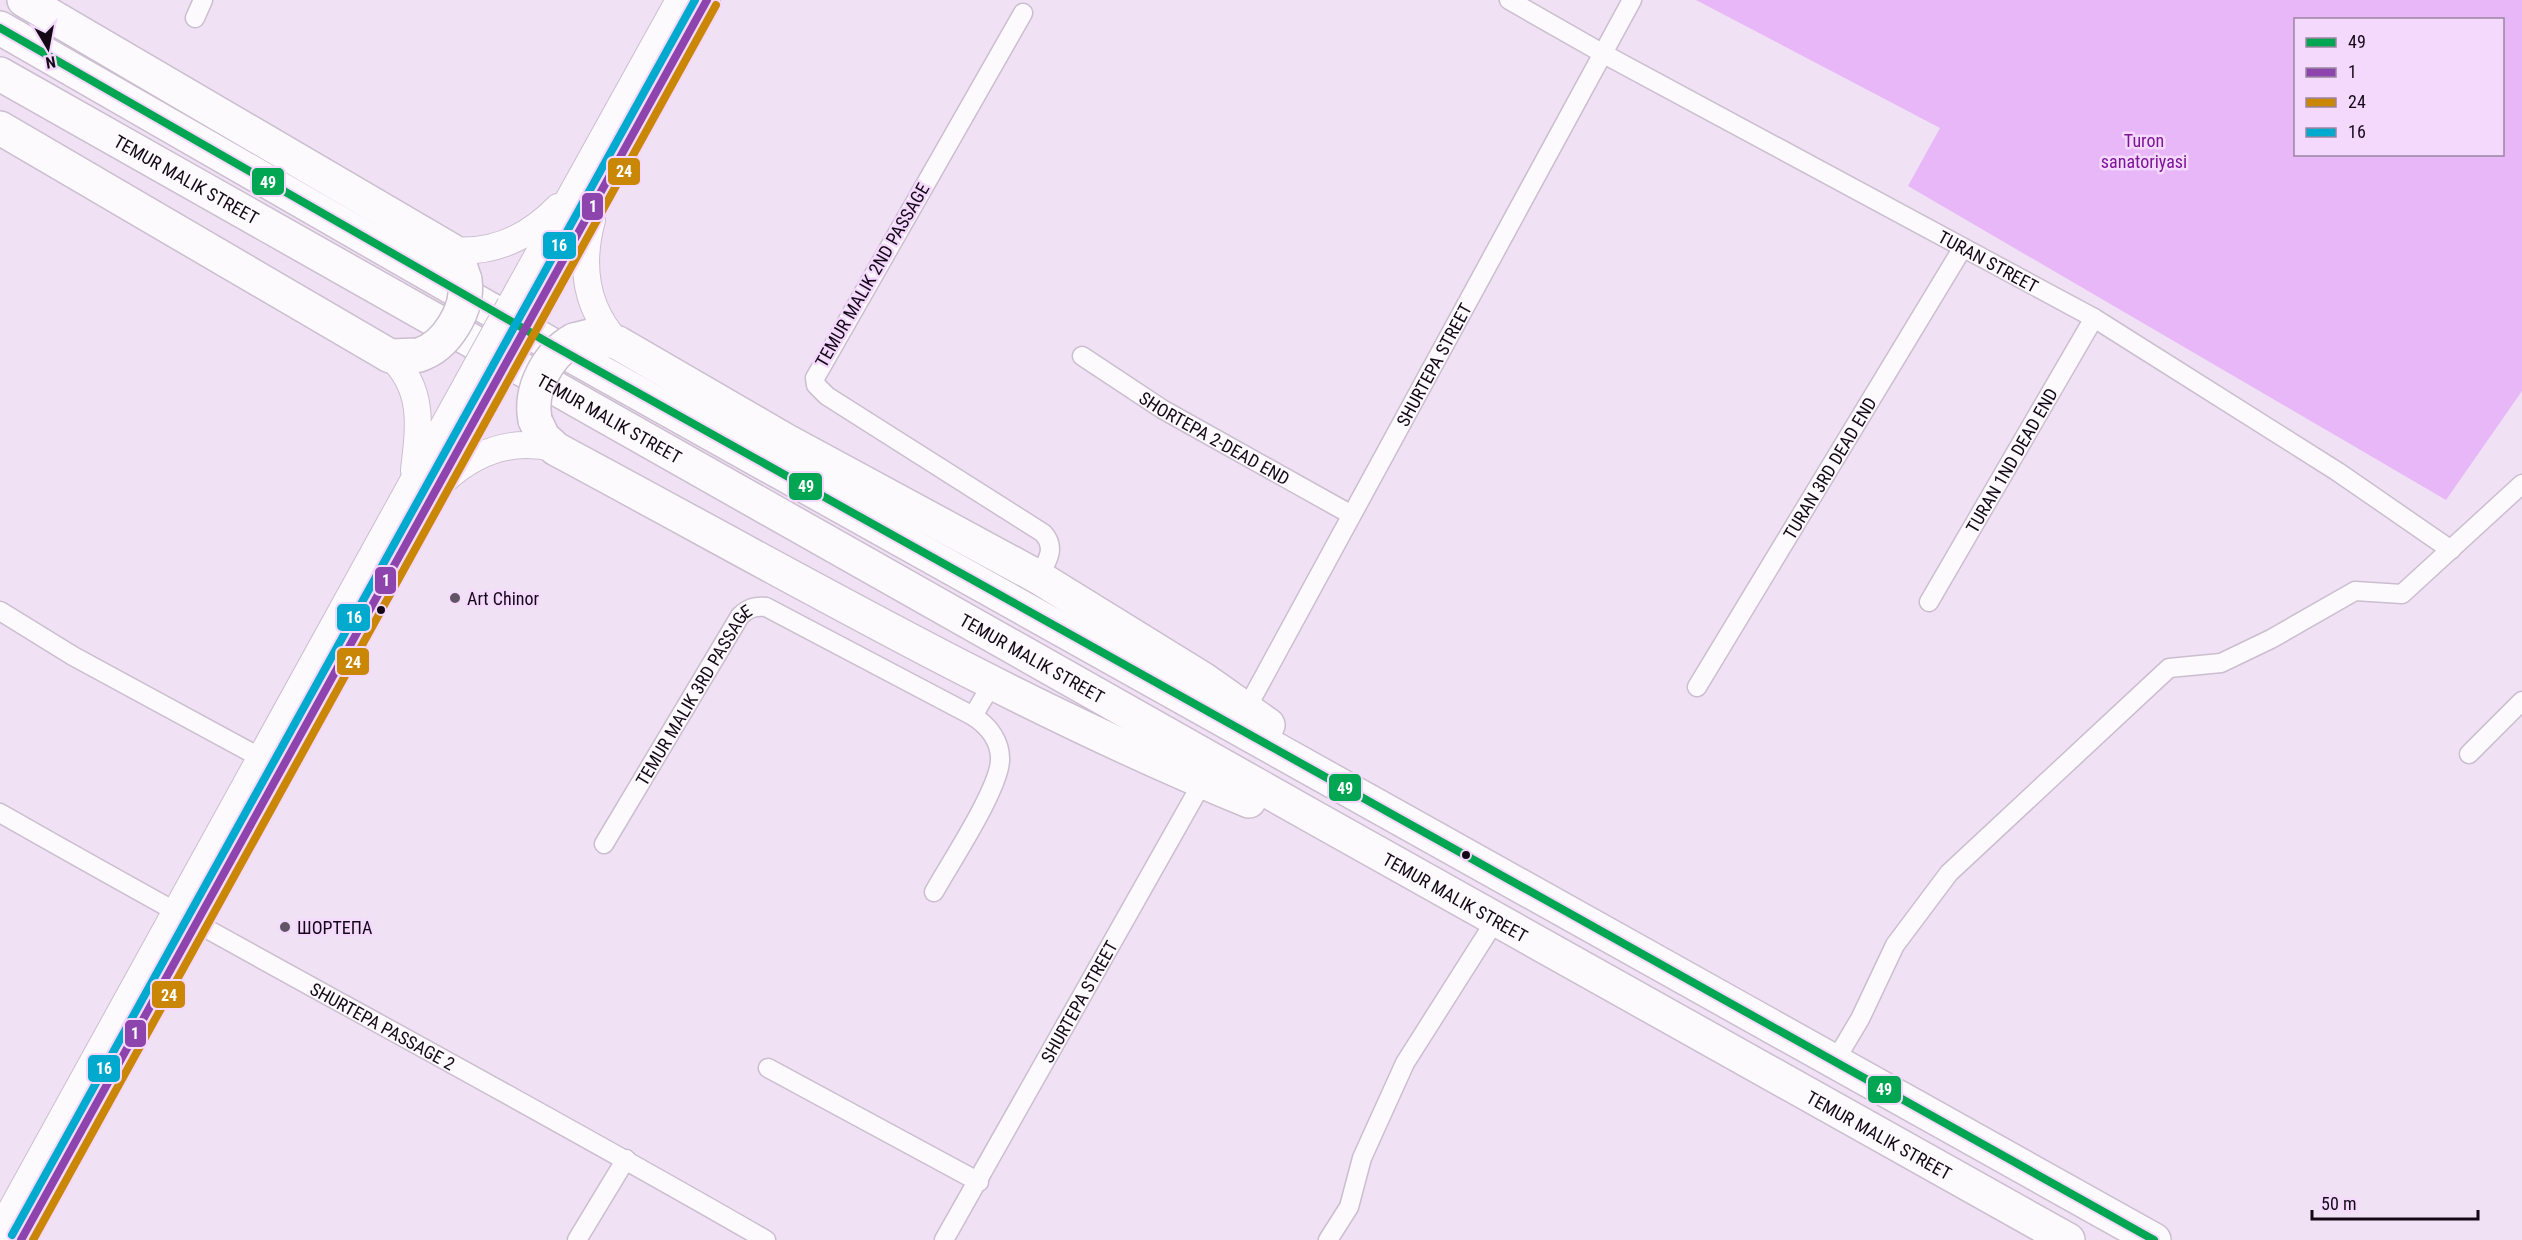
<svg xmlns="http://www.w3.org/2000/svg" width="2522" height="1240" font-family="'Roboto Condensed',sans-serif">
<rect width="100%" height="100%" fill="#f0e1f5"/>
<path fill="#e8b7f7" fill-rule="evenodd" d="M1696,0H2522V391L2446,500L1908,186L1940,128ZM2296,20H2502V154H2296Z"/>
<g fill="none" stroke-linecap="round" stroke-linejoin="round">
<defs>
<g id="street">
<path id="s1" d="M1509,0L1602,53L2094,318L2338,472L2451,550"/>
<path d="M1023,13L815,378L816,385L827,396L1043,533C1057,548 1047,562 1038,577"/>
<polyline points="195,18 203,0"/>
<path id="s2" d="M1082,356L1162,409L1350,514"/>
<path id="s3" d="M1929,602L2094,318"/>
<polyline points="0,611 73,656 261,758"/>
<path id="s4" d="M1697,687L1962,249"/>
<path id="s5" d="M1243,715L1632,0"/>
<polyline points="973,716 993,682"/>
<polyline points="2469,754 2522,701"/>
<path id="s6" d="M0,813C254,958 513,1094 766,1240"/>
<path id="s7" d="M604,844L740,616C748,608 755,606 766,607L973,716C989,726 1001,742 1000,761C998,791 950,863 934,892"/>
<polyline points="1835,1061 1860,1019 1895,945 1949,873 2169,668 2221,663 2271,639 2355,591 2402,594 2522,484"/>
<polyline points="768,1068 979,1182"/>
<polyline points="577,1240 626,1159"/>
<path id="s8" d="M944,1240L1206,776"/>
<polyline points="1328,1240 1349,1207 1362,1158 1405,1063 1495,921"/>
</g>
<g id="secondary">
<path d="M592,220C580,265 585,308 618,343"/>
<path d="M451,250C493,254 529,237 558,207"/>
<polyline points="510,305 679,0"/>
<polyline points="532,316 707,0"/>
<path d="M390,356C425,389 419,427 414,470"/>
<path d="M446,479C477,451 514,438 556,449"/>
<polyline points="0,1230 467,383"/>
<polyline points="21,1240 488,394"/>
</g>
<g id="highway">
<polyline points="24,0 451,250 459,262 465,280"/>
<polyline points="0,28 547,342 2154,1240"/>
<path id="s9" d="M0,74C690,462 1376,856 2068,1240"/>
<polyline points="0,128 390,356 419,355"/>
<polyline points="574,340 594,335 618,343 785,440 1038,577 1203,679 1268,725"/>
<path d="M535,420L543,437L556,449C784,571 1009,703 1249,801"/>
</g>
</defs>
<use href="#street" stroke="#cbbecf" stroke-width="21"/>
<use href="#secondary" stroke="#cbbecf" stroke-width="28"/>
<use href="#highway" stroke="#cbbecf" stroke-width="36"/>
<use href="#street" stroke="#fdfafe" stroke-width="18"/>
<use href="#secondary" stroke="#fdfafe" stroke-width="26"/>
<use href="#highway" stroke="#fdfafe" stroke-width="33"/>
<defs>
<g id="secondary-bridge">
<polyline points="467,383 510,305"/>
<polyline points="488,394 532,316"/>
</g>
<g id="highway-bridge">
<path d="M419,355C447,346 469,309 465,280"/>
<path d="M535,420C529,390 547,355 574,340"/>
</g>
</defs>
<use href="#secondary-bridge" stroke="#cbbecf" stroke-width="28" stroke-linecap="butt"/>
<use href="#highway-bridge" stroke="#cbbecf" stroke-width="36" stroke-linecap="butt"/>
<use href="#secondary-bridge" stroke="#fdfafe" stroke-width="26"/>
<use href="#highway-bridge" stroke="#fdfafe" stroke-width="33"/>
<defs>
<polyline id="bus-1" points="0,28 547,342 2154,1240"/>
<polyline id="bus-2" points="21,1240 707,0"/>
<polyline id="bus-3" points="33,1240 716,5"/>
<polyline id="bus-4" points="12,1235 695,0"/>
</defs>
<use href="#bus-1" stroke="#f4d9fd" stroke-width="12"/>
<use href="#bus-2" stroke="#f4d9fd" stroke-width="12"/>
<use href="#bus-3" stroke="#f4d9fd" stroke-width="12"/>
<use href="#bus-4" stroke="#f4d9fd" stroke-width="12"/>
<use href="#bus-1" stroke="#00a651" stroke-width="8"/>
<use href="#bus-2" stroke="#8e44ad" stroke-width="8"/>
<use href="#bus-3" stroke="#ca8605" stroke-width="8"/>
<use href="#bus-4" stroke="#00a9ce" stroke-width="8"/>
</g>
<g fill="#615465" stroke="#f4d9fd" stroke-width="2">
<circle cx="455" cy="598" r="6"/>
<circle cx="285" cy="927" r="6"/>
</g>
<g fill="#140817" stroke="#f4d9fd" stroke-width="2">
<circle cx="381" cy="610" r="5"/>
<circle cx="1466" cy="855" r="5"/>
</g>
<g text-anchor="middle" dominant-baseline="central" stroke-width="5" stroke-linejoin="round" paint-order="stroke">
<g font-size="18" fill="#7d1597" stroke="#f4d9fd">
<text x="2144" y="140">Turon<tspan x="2144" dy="21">sanatoriyasi</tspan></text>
</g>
<g font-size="18" fill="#140817" stroke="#f4d9fd">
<text stroke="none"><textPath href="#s9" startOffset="214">TEMUR MALIK STREET</textPath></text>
<text stroke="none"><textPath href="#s1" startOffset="546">TURAN STREET</textPath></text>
<text transform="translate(872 275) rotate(-60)">TEMUR MALIK 2ND PASSAGE</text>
<text stroke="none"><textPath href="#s5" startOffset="399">SHURTEPA STREET</textPath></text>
<text stroke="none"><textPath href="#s9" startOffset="700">TEMUR MALIK STREET</textPath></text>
<text stroke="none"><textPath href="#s2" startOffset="156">SHORTEPA 2-DEAD END</textPath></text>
<text stroke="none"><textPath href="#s3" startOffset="164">TURАN 1ND DEAD END</textPath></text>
<text stroke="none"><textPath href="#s4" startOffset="256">TURAN 3RD DEAD END</textPath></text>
<text stroke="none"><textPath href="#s9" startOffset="1186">TEMUR MALIK STREET</textPath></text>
<text stroke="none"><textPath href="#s7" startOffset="174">TEMUR MALIK 3RD PASSAGE</textPath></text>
<text stroke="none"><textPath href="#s9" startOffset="1672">TEMUR MALIK STREET</textPath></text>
<text stroke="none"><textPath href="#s8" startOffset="274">SHURTEPA STREET</textPath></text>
<text stroke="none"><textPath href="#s6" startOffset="438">SHURTEPA PASSAGE 2</textPath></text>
<text stroke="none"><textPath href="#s9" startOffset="2158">TEMUR MALIK STREET</textPath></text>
</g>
<g font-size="18" fill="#140817" stroke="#f4d9fd" text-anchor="start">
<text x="467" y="598">Art Chinor</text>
<text x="297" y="927">ШОРТЕПА</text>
</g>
</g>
<g stroke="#f4d9fd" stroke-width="2">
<rect x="607" y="157" width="34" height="29" rx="6" fill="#ca8605"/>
<rect x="251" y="167" width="34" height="29" rx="6" fill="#00a651"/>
<rect x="581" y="192" width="23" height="29" rx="6" fill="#8e44ad"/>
<rect x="542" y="231" width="35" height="29" rx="6" fill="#00a9ce"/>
<rect x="788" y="472" width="35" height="29" rx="6" fill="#00a651"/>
<rect x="374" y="566" width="23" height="29" rx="6" fill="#8e44ad"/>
<rect x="336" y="603" width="35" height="29" rx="6" fill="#00a9ce"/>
<rect x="336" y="647" width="34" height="29" rx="6" fill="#ca8605"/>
<rect x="1328" y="773" width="34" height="29" rx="6" fill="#00a651"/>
<rect x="151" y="980" width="35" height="29" rx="6" fill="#ca8605"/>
<rect x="124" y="1019" width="23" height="29" rx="6" fill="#8e44ad"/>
<rect x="87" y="1054" width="34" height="29" rx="6" fill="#00a9ce"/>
<rect x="1867" y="1075" width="35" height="29" rx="6" fill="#00a651"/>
</g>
<g font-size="16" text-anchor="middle" font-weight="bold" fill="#fff">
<text x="624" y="177">24</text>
<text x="268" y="188">49</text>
<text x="593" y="212">1</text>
<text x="559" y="251">16</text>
<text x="806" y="492">49</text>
<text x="386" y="586">1</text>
<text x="354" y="623">16</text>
<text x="353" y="668">24</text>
<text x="1345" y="794">49</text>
<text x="169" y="1001">24</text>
<text x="135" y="1039">1</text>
<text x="104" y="1074">16</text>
<text x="1884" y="1095">49</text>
</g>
<rect x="2294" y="18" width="210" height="138" fill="#f4d9fd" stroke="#9a85a1" stroke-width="1.5"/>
<rect x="2306" y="38" width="30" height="9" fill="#00a651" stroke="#9a85a1" stroke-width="1.5"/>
<text x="2348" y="48" font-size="18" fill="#140817">49</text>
<rect x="2306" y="68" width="30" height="9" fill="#8e44ad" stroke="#9a85a1" stroke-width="1.5"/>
<text x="2348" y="78" font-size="18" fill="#140817">1</text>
<rect x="2306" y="98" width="30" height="9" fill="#ca8605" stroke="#9a85a1" stroke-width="1.5"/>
<text x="2348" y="108" font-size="18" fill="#140817">24</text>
<rect x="2306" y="128" width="30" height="9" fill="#00a9ce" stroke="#9a85a1" stroke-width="1.5"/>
<text x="2348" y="138" font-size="18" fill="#140817">16</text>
<g transform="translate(48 48) rotate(170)" stroke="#f4d9fd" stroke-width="4.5" paint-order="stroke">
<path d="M0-4.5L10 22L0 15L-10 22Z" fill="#140817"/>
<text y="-9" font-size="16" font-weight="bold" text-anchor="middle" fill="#140817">N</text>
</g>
<path d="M2312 1210v9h166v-9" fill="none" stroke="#140817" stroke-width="3"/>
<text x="2321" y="1210" font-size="18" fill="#140817" stroke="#f4d9fd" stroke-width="4.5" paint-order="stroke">50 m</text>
</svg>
